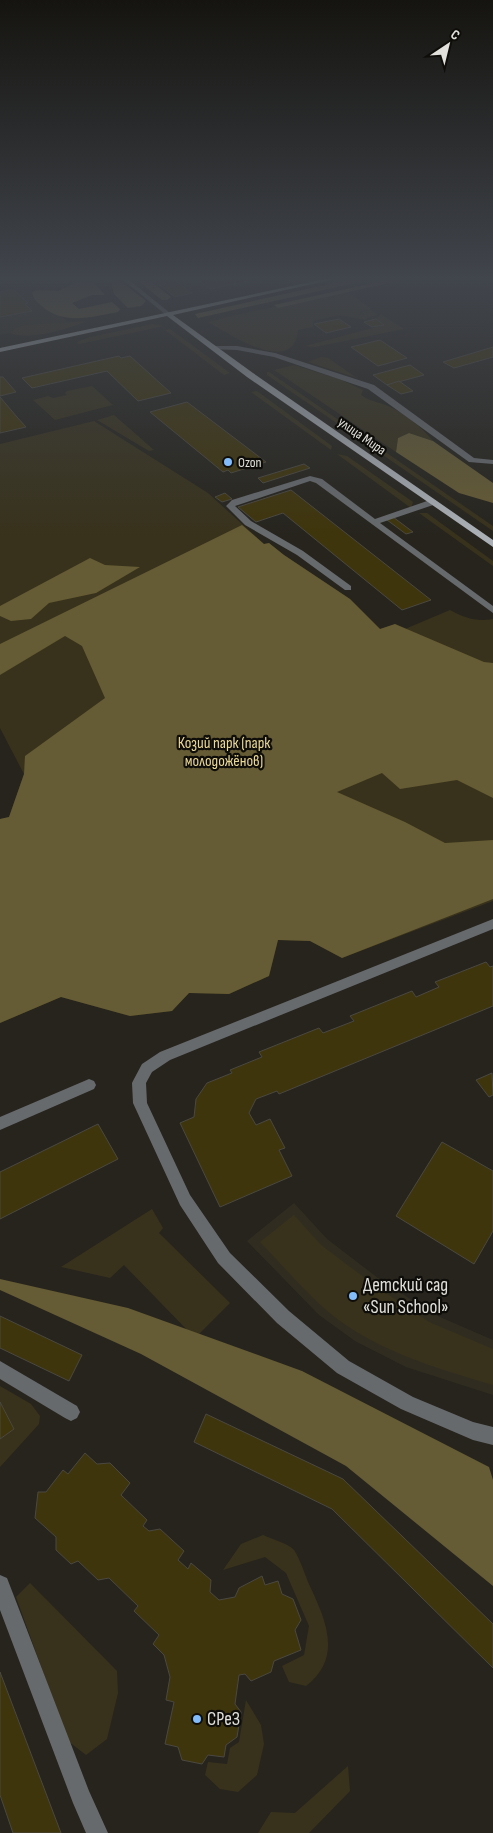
<svg xmlns="http://www.w3.org/2000/svg" width="493" height="1833" font-family="'Sofia Sans Condensed',sans-serif">
<rect width="100%" height="100%" fill="#26241d"/>
<g fill="#302d20">
<polygon points="183,279 254,279 260,282 203,294"/>
<polygon points="26,286 68,322 0,335 0,292"/>
<polygon points="294,1203 327,1239 378,1278 433,1314 493,1340 493,1395 406,1367 355,1341 319,1315 247,1241"/>
</g>
<g fill="#38321c">
<path d="M348,292L371,309L359,312L365,315L361,312L371,310L378,315L369,317L365,320L340,315L313,321V327L298,330C294,378 228,333 208,322C254,310 301,302 348,292Z"/>
<polygon points="381,314 404,329 315,347 305,346 384,325 376,319"/>
<path d="M87,321C68,329 30,341 10,333L16,328L25,325Z"/>
<polygon points="152,324 165,326 79,344 77,342 90,337"/>
<polygon points="170,329 230,373 224,375 165,330"/>
<polygon points="321,357 328,358 357,378 308,362"/>
<path d="M294,365L339,379L363,390L361,395C371,402 380,402 390,407C405,413 422,428 433,441L409,433L398,438L396,452L274,370Z"/>
<polygon points="267,372 269,372 493,526 493,531 267,375"/>
<polygon points="92,386 113,405 55,420 33,400 48,396 53,398 67,395 65,393 67,391"/>
<polygon points="257,391 332,446 331,450 251,392"/>
<polygon points="114,415 154,450 149,451 97,420"/>
<path d="M94,421L208,493L264,544L269,543L284,555L350,599L380,629L395,624L405,629L450,610C465,618 476,622 493,619V901L342,958L310,941L278,940L269,976L229,994L189,993L172,1011L130,1016L61,997L0,1023V819L9,817L24,774L0,728V444Z"/>
<polygon points="337,454 347,456 413,502 411,508"/>
<polygon points="419,513 427,513 493,561 493,566"/>
<polygon points="152,1209 163,1228 159,1233 230,1303 195,1338 124,1265 110,1278 61,1267"/>
<path d="M294,1215L321,1245L374,1285L429,1322L493,1349V1385C435,1368 370,1349 324,1308C301,1288 281,1263 260,1242Z"/>
<polygon points="0,1386 31,1404 40,1416 39,1424 0,1467 0,1439 14,1429 0,1402"/>
<path d="M263,1535C271,1539 288,1543 294,1550C300,1559 304,1572 308,1582C325,1619 344,1656 306,1686L289,1682L282,1666L304,1655L309,1626L286,1573L265,1557L223,1570L241,1544Z"/>
<polygon points="30,1583 117,1671 118,1693 107,1739 86,1755 68,1741 16,1597"/>
<polygon points="246,1700 261,1725 264,1744 257,1775 238,1792 220,1789 205,1775 208,1762 227,1764 230,1748 239,1742"/>
<polygon points="348,1766 350,1791 309,1833 258,1833 271,1812 295,1813"/>
</g>
<g fill="#655b34">
<polygon points="110,279 118,279 146,301 141,306 128,308 114,294"/>
<polygon points="135,279 148,279 171,297 167,300 162,300"/>
<polygon points="352,279 373,279 198,318 195,314"/>
<polygon points="391,279 406,279 278,308 274,305"/>
<path d="M93,282L105,295H92L72,303L79,309L112,302L120,309L118,312C92,317 64,325 43,307C37,302 33,299 32,292L38,290L58,291L75,283Z"/>
<polygon points="409,433 433,441 493,483 493,503 459,493 396,452 398,438"/>
<polygon points="242,525 264,544 269,543 284,555 350,599 380,629 395,624 484,662 493,663 493,798 457,780 400,789 382,773 337,792 405,822 445,843 493,840 493,899 342,958 310,941 278,940 269,976 229,994 189,993 172,1011 130,1016 61,997 0,1023 0,819 9,817 24,774 25,756 105,698 82,646 65,636 0,675 0,644"/>
<polygon points="90,558 105,565 140,567 96,593 49,603 31,619 11,621 0,616 0,606"/>
<polygon points="0,1279 128,1308 302,1371 489,1467 493,1480 493,1586 346,1466 141,1354 0,1290"/>
</g>
<g fill="#3f350c" stroke="#4a4841">
<polygon points="152,279 173,279 192,293 175,297"/>
<polygon points="201,279 245,279 248,281 210,289 198,280"/>
<polygon points="13,289 28,303 25,304 32,311 0,317 0,292"/>
<polygon points="339,319 351,327 326,333 314,324"/>
<polygon points="376,319 384,325 372,327 364,322"/>
<polygon points="380,340 407,358 378,366 351,347"/>
<polygon points="493,347 493,357 454,368 443,362"/>
<polygon points="119,356 121,358 130,356 171,393 138,401 107,371 32,388 22,378"/>
<polygon points="410,365 424,375 387,385 373,375"/>
<polygon points="0,377 3,377 16,392 0,396"/>
<polygon points="399,381 413,391 401,394 387,385"/>
<polygon points="0,397 17,417 26,427 0,433"/>
<polygon points="187,402 266,462 231,473 228,470 223,472 150,412"/>
<polygon points="304,464 310,468 263,483 258,478"/>
<polygon points="291,490 431,600 402,610 283,513 256,522 238,507"/>
<polygon points="225,493 232,499 222,502 215,497"/>
<polygon points="393,517 413,532 406,534 387,520"/>
<polygon points="486,962 490,967 493,966 493,1006 279,1094 277,1091 256,1099 249,1113 256,1125 270,1119 285,1148 279,1150 292,1176 220,1207 180,1123 194,1117 196,1099 207,1083 232,1073 230,1070 262,1057 259,1052 319,1028 323,1033 354,1021 350,1016 412,991 416,997 439,987 435,982"/>
<polygon points="492,1073 493,1095 489,1097 476,1080"/>
<polygon points="98,1124 118,1159 0,1219 0,1172"/>
<polygon points="442,1142 493,1171 493,1231 474,1264 396,1216"/>
<polygon points="0,1316 82,1355 69,1381 0,1348"/>
<polygon points="0,1402 14,1429 0,1439"/>
<polygon points="206,1414 343,1479 493,1624 493,1668 332,1509 194,1442"/>
<polygon points="85,1453 97,1464 110,1463 130,1483 121,1495 147,1520 143,1526 149,1531 160,1529 184,1551 178,1560 188,1569 191,1563 211,1580 210,1592 219,1600 235,1597 239,1588 262,1576 265,1585 278,1581 282,1594 293,1599 301,1620 295,1630 301,1650 274,1661 271,1672 251,1681 245,1674 239,1675 235,1704 241,1712 237,1737 226,1745 224,1757 208,1755 202,1764 182,1760 178,1747 165,1744 174,1702 166,1700 170,1677 164,1655 153,1644 159,1635 134,1611 138,1606 109,1578 98,1580 78,1561 71,1564 56,1550 56,1537 35,1518 38,1492 46,1492 63,1470 68,1474"/>
<polygon points="0,1672 61,1833 13,1833 0,1795"/>
</g>
<g fill="none" stroke-linecap="round" stroke-linejoin="round">
<g fill="#676a6d" fill-rule="evenodd">
<polygon points="122,279 128,279 170,313 170,315 166,315"/>
<polygon points="212,346 237,346 275,353 374,385 474,458 493,460 493,464 469,462 368,389 274,357 237,350 210,349 210,347"/>
<polygon points="310,476 322,479 375,519 430,500 436,500 436,504 380,523 493,606 493,613 316,483 310,481 235,506 251,521 303,551 351,586 351,590 345,590 297,555 245,525 226,506 232,500"/>
<polygon points="493,919 493,929 170,1060 152,1072 146,1083 147,1103 190,1195 230,1253 289,1311 349,1361 413,1397 473,1422 493,1427 493,1445 473,1440 401,1409 337,1373 277,1323 218,1263 180,1205 133,1103 132,1083 134,1079 142,1064 160,1052"/>
<polygon points="89,1079 94,1081 96,1085 94,1089 0,1130 0,1117"/>
<polygon points="0,1361 77,1406 80,1412 77,1418 71,1421 65,1418 0,1379"/>
<polygon points="0,1575 7,1578 89,1791 108,1833 86,1833 73,1803 0,1610"/>
</g>
<polygon fill="#aab0b6" fill-rule="evenodd" points="325,279 335,279 173,315 253,373 493,540 493,547 247,377 167,316 0,352 0,348"/>
</g>
<linearGradient id="sky" x2="0" y2="1"><stop stop-color="#151410"/><stop offset="0.52" stop-color="#41454c"/><stop offset="1" stop-color="#41454c" stop-opacity="0"/></linearGradient>
<rect width="493" height="535" fill="url(#sky)"/>
<g fill="#83bcfb" stroke="#0e0d0a" stroke-width="2">
<circle cx="228" cy="462" r="5"/>
<circle cx="353" cy="1296" r="5"/>
<circle cx="197" cy="1719" r="5"/>
</g>
<g text-anchor="middle" dominant-baseline="central" stroke-width="4.5" stroke-linejoin="round" paint-order="stroke">
<g font-size="14" fill="#e1e0db" stroke="#0e0d0a">
<text transform="translate(362 436) rotate(35)">улица Мира</text>
</g>
<g font-size="14" fill="#e1e0db" stroke="#0e0d0a" text-anchor="start">
<text x="238" y="462">Ozon</text>
</g>
<g font-size="16" fill="#ebd996" stroke="#0e0d0a">
<text x="224" y="743">Козий парк (парк<tspan x="224" dy="18">молодожёнов)</tspan></text>
</g>
<g font-size="19" fill="#e1e0db" stroke="#0e0d0a" text-anchor="start">
<text x="363" y="1285">Детский сад<tspan x="363" dy="22">«Sun School»</tspan></text>
<text x="207" y="1719">СРеЗ</text>
</g>
</g>
<g transform="translate(448 45) rotate(35)" stroke="#0e0d0a" stroke-width="4" paint-order="stroke">
<path d="M0-4L9 19L0 12L-9 19Z" fill="#e1e0db"/>
<text y="-8" font-size="14" font-weight="bold" text-anchor="middle" fill="#e1e0db">С</text>
</g>
</svg>
